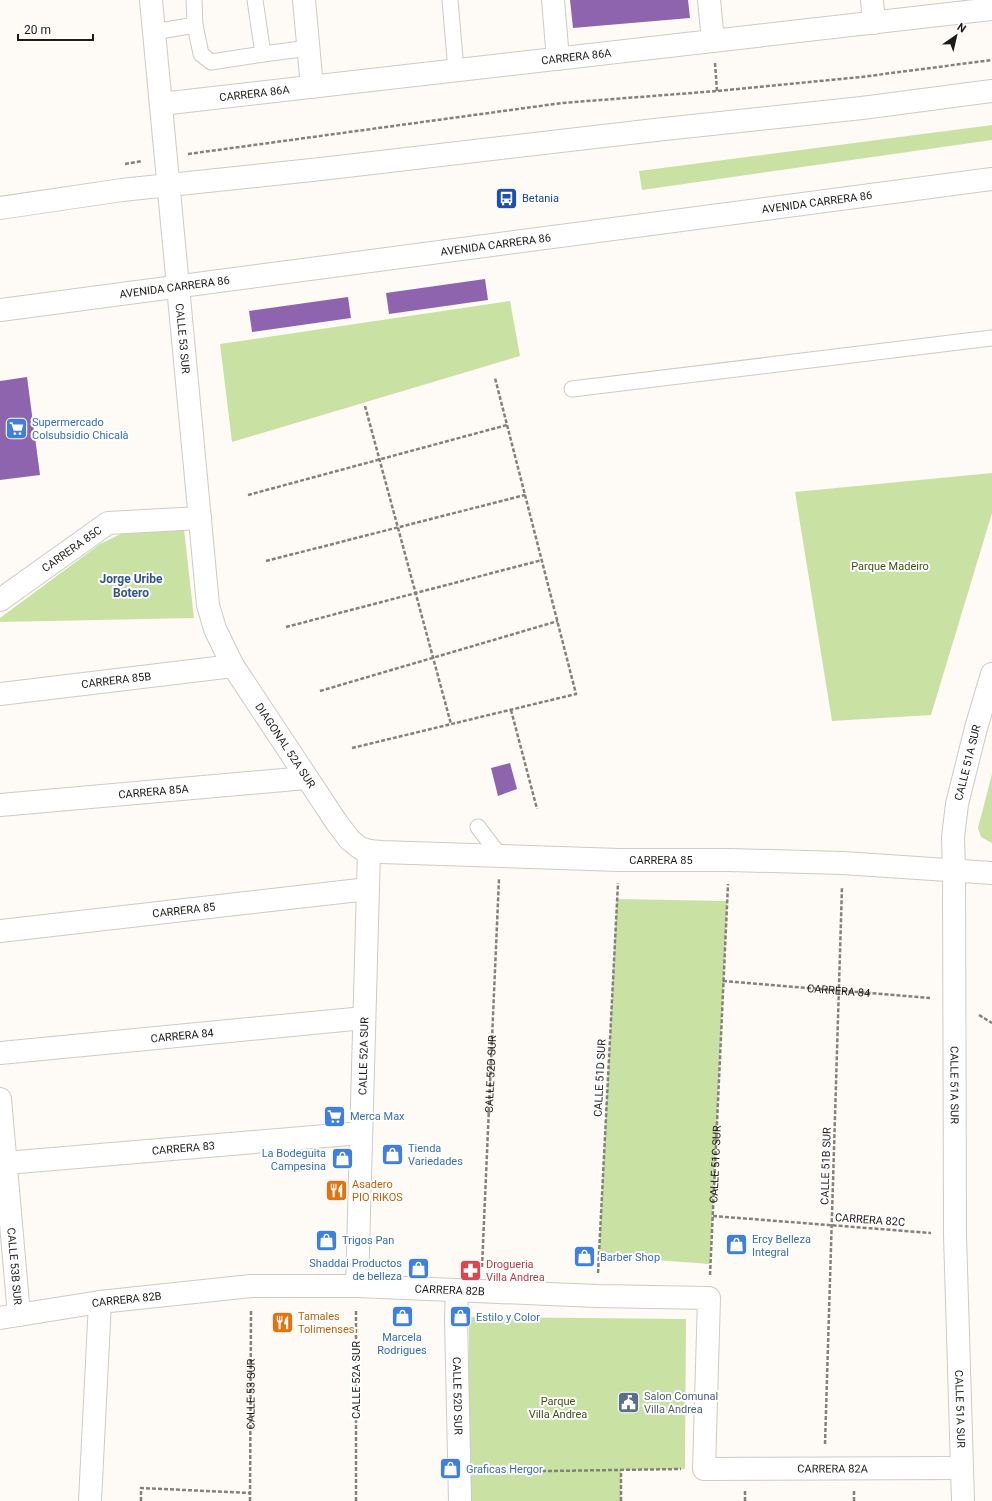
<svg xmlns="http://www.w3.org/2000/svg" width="992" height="1501" font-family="Roboto,sans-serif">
<rect width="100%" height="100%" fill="#fefbf6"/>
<g fill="#cae1a4">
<polygon points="992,125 992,140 642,190 639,171"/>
<polygon points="510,301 520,356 232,442 220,344"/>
<polygon points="992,473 992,513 931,715 832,721 795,492"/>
<polygon points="184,529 194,618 0,622 0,618 100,544 129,530"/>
<polygon points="992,774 992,843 981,837 978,828"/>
<polygon points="617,899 727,901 710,1264 599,1256"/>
<polygon points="469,1317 686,1319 685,1469 621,1470 621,1501 469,1501"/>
</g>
<g fill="#8e64af">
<polygon points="570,0 688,0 690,18 573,28"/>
<polygon points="485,279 488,300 389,314 386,293"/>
<polygon points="348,297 351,318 252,332 249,311"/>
<polygon points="27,377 40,475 0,480 0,381"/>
<polygon points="510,763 517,789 498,796 491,768"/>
</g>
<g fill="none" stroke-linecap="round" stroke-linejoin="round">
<defs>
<g id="service">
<polyline points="194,0 195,25 201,54 211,62 263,54 255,0"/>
<polyline points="450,0 456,70"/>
<polyline points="154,32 195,25"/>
<polyline points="263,54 309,48"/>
<polyline points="572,389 992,338"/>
<polyline points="478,827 500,856"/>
</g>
<g id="minor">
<polyline points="304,0 312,87"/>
<polyline points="553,0 558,59"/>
<polyline points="709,0 713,41"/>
<polyline points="872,0 874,23"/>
<path id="s5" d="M161,104L992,9"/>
<path id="s6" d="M0,600L108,523L200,518"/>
<path id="s7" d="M0,694L233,666"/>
<path id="s8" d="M0,805L306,778"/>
<path id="s9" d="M954,870L955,1235L963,1501"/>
<path id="s10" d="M0,931L368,889"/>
<path id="s11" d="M0,1053L364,1018"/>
<path id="s12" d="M0,1099L19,1315"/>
<path id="s13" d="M6,1163L361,1133"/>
<path id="s14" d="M357,1286L369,851"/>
<path id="s15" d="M457,1291L456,1319L460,1501"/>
<path id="s16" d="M0,1318L100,1302L251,1286H357L597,1296L709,1298L704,1469L961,1468"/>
<polyline points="90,1501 100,1302"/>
</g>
<g id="tertiary">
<path id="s17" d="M151,0L208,605L215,629L233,666L337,823L350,840L360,848L369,851L381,852L619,860H729L843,863L992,873"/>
<path id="s18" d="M954,870L953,837L957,804L976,728L992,674"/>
</g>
<g id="primary">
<polyline points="0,208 122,190 321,169 655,130 862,108 992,91"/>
<path id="s19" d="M0,310L992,179"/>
</g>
</defs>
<use href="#service" stroke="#cdcbc6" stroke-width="17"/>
<use href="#minor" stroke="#cdcbc6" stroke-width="24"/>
<use href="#tertiary" stroke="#cdcbc6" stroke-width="24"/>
<use href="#primary" stroke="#cdcbc6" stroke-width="24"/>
<g stroke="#83817e" stroke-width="2.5" stroke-dasharray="4 2" stroke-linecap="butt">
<polyline points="715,63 717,91"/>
<polyline points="188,154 562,103 717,91 861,77 992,60"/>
<polyline points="125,164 142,161"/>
<polyline points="365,406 451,724"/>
<polyline points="248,495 507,425"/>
<polyline points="266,561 525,495"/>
<polyline points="286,627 542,560"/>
<polyline points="320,691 558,621"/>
<polyline points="511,710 537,809"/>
<polyline points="352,748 576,694 495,378"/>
<path id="s1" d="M723,981L930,998"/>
<polyline points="979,1015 992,1023"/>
<polyline points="713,1216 931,1233"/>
<path id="s2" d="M482,1267L499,879"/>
<polyline points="598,1273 618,883"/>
<path id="s3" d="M710,1275L728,884"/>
<polyline points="825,1444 842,887"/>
<polyline points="482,1472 681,1469"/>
<polyline points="854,1491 854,1501"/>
<polyline points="141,1501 141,1488 250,1493"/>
<path id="s4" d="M250,1501L251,1311"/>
<polyline points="356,1501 356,1309"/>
<polyline points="621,1501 621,1470"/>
<polyline points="745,1501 745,1491"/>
</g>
<use href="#service" stroke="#fff" stroke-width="15"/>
<use href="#minor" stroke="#fff" stroke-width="22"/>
<use href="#tertiary" stroke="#fff" stroke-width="22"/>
<use href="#primary" stroke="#fff" stroke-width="22"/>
</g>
<defs>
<symbol id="bus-square" viewBox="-11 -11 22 22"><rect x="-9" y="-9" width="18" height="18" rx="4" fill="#1a4fb4" stroke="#fff"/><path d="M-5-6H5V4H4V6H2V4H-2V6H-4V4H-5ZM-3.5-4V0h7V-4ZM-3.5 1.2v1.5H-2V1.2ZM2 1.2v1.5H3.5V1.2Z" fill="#fff"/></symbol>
<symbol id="supermarket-square" viewBox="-11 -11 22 22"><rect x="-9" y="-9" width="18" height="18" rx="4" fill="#3f7fe0" stroke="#fff"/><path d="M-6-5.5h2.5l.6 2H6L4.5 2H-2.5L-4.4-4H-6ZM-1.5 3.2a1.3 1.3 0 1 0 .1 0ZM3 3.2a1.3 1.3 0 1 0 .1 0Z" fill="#fff"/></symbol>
<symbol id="shop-square" viewBox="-11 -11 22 22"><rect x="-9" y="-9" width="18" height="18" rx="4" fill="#3f7fe0" stroke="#fff"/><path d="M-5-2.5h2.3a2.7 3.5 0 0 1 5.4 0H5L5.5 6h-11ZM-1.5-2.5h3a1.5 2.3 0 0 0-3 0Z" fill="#fff"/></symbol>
<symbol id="restaurant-square" viewBox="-11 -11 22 22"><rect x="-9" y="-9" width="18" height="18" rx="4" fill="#e8710a" stroke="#fff"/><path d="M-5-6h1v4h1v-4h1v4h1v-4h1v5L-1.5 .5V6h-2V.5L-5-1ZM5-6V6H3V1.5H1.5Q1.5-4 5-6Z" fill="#fff"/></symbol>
<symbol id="pharmacy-square" viewBox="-11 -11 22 22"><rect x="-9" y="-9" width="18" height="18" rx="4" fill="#e0444e" stroke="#fff"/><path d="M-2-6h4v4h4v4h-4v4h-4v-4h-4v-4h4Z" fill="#fff"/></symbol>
<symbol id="civic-square" viewBox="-11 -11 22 22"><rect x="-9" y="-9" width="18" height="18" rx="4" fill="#5c6f8a" stroke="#fff"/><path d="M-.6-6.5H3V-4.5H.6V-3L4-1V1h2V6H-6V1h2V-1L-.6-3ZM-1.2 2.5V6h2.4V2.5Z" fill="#fff"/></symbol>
</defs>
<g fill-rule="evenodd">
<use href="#bus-square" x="494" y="186" width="25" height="25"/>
<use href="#supermarket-square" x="4" y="416" width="25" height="25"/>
<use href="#supermarket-square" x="322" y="1104" width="25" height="25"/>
<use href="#shop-square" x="380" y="1142" width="25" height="25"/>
<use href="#shop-square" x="330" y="1146" width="25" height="25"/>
<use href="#restaurant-square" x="324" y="1178" width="25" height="25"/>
<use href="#shop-square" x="314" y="1228" width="25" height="25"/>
<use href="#shop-square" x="724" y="1232" width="25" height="25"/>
<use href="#shop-square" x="572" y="1244" width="25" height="25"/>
<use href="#shop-square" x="406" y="1256" width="25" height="25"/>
<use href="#pharmacy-square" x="458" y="1258" width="25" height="25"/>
<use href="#shop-square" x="390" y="1304" width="25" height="25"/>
<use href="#shop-square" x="448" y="1304" width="25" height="25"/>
<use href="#restaurant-square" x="270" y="1310" width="25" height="25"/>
<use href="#civic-square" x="616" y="1390" width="25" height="25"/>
<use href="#shop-square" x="438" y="1456" width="25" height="25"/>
</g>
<g text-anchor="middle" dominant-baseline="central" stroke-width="4" stroke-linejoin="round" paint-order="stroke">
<g font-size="11" fill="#1c1b19" stroke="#fff">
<text stroke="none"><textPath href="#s5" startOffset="418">CARRERA 86A</textPath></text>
<text stroke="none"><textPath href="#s5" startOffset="94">CARRERA 86A</textPath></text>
<text stroke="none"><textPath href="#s19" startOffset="824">AVENIDA CARRERA 86</textPath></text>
<text stroke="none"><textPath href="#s19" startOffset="500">AVENIDA CARRERA 86</textPath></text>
<text stroke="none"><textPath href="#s19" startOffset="176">AVENIDA CARRERA 86</textPath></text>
<text stroke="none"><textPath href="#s17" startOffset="340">CALLE 53 SUR</textPath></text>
<text stroke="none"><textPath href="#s6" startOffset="88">CARRERA 85C</textPath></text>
<text stroke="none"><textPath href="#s7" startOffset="117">CARRERA 85B</textPath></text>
<text stroke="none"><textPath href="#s17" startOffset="769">DIAGONAL 52A SUR</textPath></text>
<text stroke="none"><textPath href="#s18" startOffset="109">CALLE 51A SUR</textPath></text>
<text stroke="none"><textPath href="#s8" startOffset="154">CARRERA 85A</textPath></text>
<text stroke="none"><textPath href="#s17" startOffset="1198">CARRERA 85</textPath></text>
<text stroke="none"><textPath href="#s10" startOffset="185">CARRERA 85</textPath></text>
<text stroke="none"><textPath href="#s1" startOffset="116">CARRERA 84</textPath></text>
<text stroke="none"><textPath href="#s11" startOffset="183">CARRERA 84</textPath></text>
<text stroke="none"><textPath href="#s14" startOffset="230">CALLE 52A SUR</textPath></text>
<text stroke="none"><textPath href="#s2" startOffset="193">CALLE 52D SUR</textPath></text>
<text transform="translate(600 1078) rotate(-87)">CALLE 51D SUR</text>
<text stroke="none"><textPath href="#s9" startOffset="215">CALLE 51A SUR</textPath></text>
<text stroke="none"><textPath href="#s13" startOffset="178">CARRERA 83</textPath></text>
<text stroke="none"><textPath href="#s3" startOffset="111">CALLE 51C SUR</textPath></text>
<text transform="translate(826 1166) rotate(-88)">CALLE 51B SUR</text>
<text transform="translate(870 1220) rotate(4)">CARRERA 82C</text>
<text stroke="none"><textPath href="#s12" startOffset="168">CALLE 53B SUR</textPath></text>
<text stroke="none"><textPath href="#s16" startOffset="452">CARRERA 82B</textPath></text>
<text stroke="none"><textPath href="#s16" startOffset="128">CARRERA 82B</textPath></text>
<text transform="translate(356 1380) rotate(-90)">CALLE 52A SUR</text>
<text stroke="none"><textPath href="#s4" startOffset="107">CALLE 53 SUR</textPath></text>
<text stroke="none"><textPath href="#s15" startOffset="105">CALLE 52D SUR</textPath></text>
<text stroke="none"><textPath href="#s9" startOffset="539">CALLE 51A SUR</textPath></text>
<text stroke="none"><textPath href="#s16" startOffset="1011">CARRERA 82A</textPath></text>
</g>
<g font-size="11" fill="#164399" stroke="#fff" text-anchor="start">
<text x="522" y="198">Betania</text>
</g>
<g font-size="11" fill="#366cbe" stroke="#fff" text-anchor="start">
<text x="32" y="422">Supermercado<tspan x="32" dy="13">Colsubsidio Chicalà</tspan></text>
<text x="350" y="1116">Merca Max</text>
<text x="408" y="1148">Tienda<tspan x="408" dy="13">Variedades</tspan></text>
<text x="326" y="1153" text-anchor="end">La Bodeguita<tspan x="326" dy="13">Campesina</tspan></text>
<text x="752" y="1239">Ercy Belleza<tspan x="752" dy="13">Integral</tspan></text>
<text x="342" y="1240">Trigos Pan</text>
<text x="600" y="1257">Barber Shop</text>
<text x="402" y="1263" text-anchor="end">Shaddai Productos<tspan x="402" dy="13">de belleza</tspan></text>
<text x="476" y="1317">Estilo y Color</text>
<text x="402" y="1337" text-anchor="middle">Marcela<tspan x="402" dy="13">Rodrigues</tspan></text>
<text x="466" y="1469">Graficas Hergor</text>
</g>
<g font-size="11" fill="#405314" stroke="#fff">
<text x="890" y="566">Parque Madeiro</text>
<text x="558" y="1401">Parque<tspan x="558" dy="13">Villa Andrea</tspan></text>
</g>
<g font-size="11" fill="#c56008" stroke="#fff" text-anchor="start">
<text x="352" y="1184">Asadero<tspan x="352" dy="13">PIO RIKOS</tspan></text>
<text x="298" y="1316">Tamales<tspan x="298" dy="13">Tolimenses</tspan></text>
</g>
<g font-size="11" fill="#be3a42" stroke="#fff" text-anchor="start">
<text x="486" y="1264">Drogueria<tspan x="486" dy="13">Villa Andrea</tspan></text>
</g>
<g font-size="11" fill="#4e5e75" stroke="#fff" text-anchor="start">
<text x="644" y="1396">Salon Comunal<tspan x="644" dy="13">Villa Andrea</tspan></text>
</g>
<g font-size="12" font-weight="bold" fill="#33538b" stroke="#fff">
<text x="131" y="579">Jorge Uribe<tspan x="131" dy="14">Botero</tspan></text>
</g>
</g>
<g transform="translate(956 36) rotate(34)" stroke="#ffffff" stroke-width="3" paint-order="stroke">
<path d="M0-3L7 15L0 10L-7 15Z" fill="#1c1b19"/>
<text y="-6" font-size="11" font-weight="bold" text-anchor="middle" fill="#1c1b19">N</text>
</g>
<path d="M18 34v6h75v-6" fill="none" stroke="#1c1b19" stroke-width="2"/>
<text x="24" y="34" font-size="12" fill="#1c1b19" stroke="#ffffff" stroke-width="3" paint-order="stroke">20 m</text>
</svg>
